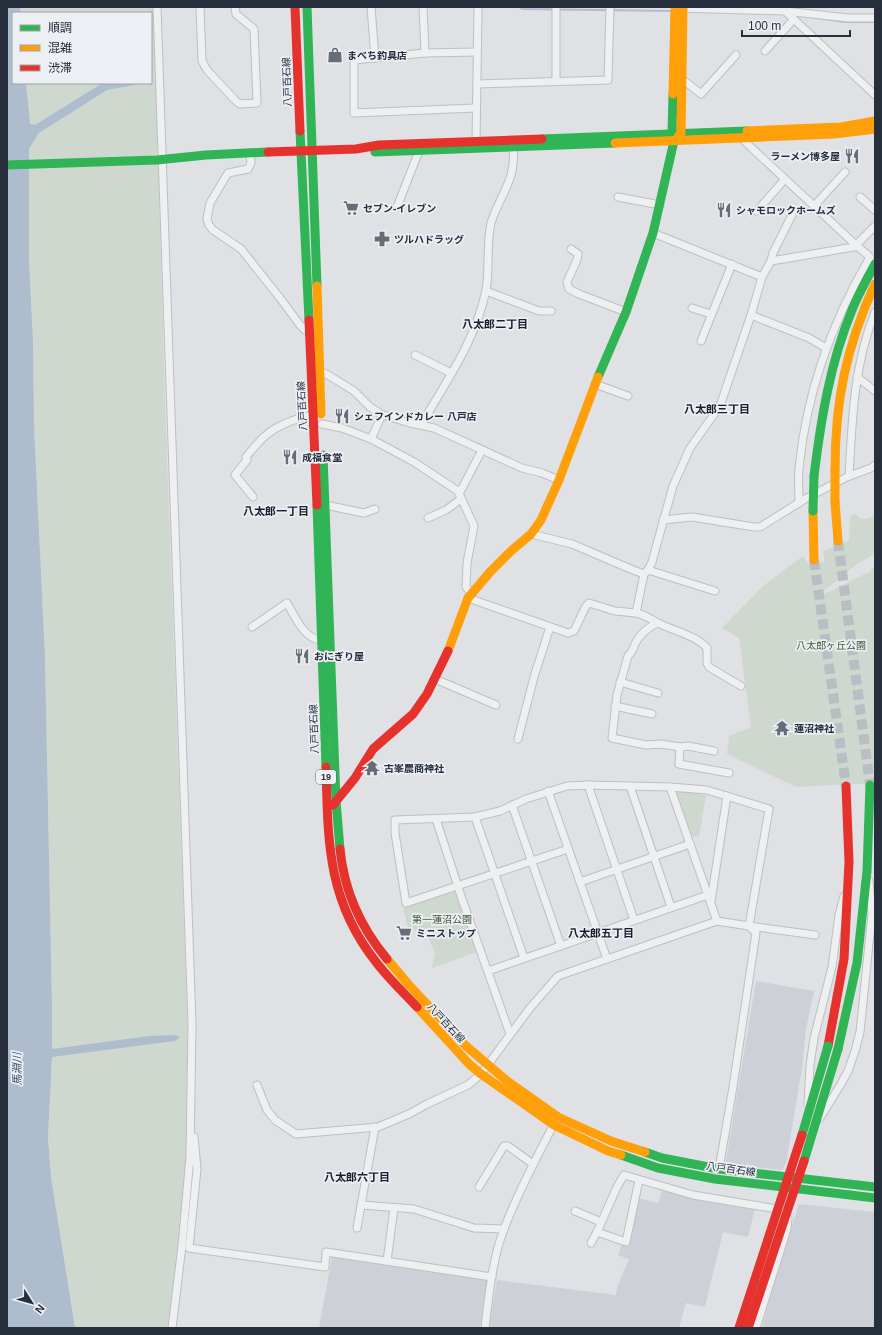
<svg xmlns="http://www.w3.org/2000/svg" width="882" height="1335" font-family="Helvetica,'Noto Sans JP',sans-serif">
<rect width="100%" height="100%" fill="#dfe1e4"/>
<g fill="#cdd0d7">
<polygon points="756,981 814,991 806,1029 802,1068 786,1163 782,1170 728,1164 726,1161"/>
<polygon points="663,1189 755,1208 748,1237 723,1232 705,1307 686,1303 679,1328 489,1328 497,1280 616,1295 617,1288 629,1259 618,1255 638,1198 658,1203"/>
<polygon points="799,1204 875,1212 875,1328 762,1328 773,1286"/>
<polygon points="332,1257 488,1279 480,1328 319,1328"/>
</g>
<g fill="#cfd8cf">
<polygon points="20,7 154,7 165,402 188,1036 186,1163 172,1308 168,1328 75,1328 51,1177 48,1138 52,1057 52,1006 45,657 34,425 33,342 29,258 29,149 39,133 29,124 26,83 151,83 151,13 21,13"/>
<polygon points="854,513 861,519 867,519 875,515 875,554 857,564 814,599 871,571 871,568 875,568 875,783 796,787 727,754 729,736 751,727 739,638 722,628 763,586 803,556 808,564 825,562 823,551 849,541 850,518"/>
<polygon points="678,791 706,795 699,837 691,836 676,794"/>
<polygon points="454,891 457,894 477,952 432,968 435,953 429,939 424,933 408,928 403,908"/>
</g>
<polygon fill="#aebdce" points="7,7 20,7 21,13 13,13 13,83 26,83 30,124 35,125 101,84 145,83 107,90 39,133 29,149 29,258 33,342 34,425 45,657 52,1006 52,1049 149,1036 175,1035 180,1037 175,1041 52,1057 48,1138 51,1177 75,1328 7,1328"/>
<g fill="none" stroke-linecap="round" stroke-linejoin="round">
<g stroke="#aebdce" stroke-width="2">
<polyline points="520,7 522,9 672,11"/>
<polyline points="818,18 845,22 875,22"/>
</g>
<g stroke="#babdc2" stroke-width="10" stroke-dasharray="10 5" stroke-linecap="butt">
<polyline points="838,541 870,785"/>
<polyline points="814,560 846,786"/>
</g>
<defs>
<g id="street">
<polyline points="157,7 192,1024 190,1157 182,1246 172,1328"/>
<polyline points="200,7 202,61 207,70 235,100 240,104 257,103 254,29 236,14 235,7"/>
<polyline points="371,7 375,58"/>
<polyline points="423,7 425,53"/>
<polyline points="556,7 556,81"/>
<polyline points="679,8 785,11 848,18 875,18"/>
<polyline points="785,11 875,95"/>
<polyline points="765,51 794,19"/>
<polyline points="682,79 701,94 736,55"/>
<polyline points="477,84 608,80 610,7"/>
<polyline points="476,108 354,113 354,60 425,53 477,52"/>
<path d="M741,138L857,246L870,257C832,322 806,394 799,469C798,480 799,492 799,503"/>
<polyline points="476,144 478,7"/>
<polyline points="250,154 251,163 248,169 228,173 210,203 207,219 209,225 213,230 241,249 280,298 300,325 305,330 310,330"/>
<polyline points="618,197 660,205"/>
<polyline points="860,197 875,210"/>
<polyline points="814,206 845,172"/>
<polyline points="397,207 419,151"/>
<polyline points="757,211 785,179"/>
<polyline points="571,249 578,254 577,260 567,282 569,289 579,294 626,312"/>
<polyline points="771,261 773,253 792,215"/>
<polyline points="762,277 771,261 854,247 875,226"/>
<polyline points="486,291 539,311 551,311"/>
<polyline points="692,308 711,314"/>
<polyline points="751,315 809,338 826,348"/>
<polyline points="701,341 732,264"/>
<polyline points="415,355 451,373"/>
<polyline points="320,371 328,375 354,391 370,407 383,415"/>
<polyline points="857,377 875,391"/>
<polyline points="595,384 628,396"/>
<polyline points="322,424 342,428 371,439 414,462 458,491 474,526 467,563 466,587 472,594"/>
<path d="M421,425C446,382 476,340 486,290C490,268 486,245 491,223C496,206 506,192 511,175C514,164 514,153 513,142"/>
<polyline points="371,439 381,417 383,415 410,423 434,428 522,468 542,473 559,480"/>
<path d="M849,476C852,420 854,364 875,312"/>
<polyline points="459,494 482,450"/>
<path d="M253,497L235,475L247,460L246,457C252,450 258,442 265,436C278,425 297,418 314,415"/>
<polyline points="325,506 330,506 364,513 375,509"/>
<polyline points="428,518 446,510 461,499"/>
<polyline points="663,520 692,517 754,527 760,527 805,499 847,477 871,468 875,465"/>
<polyline points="531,534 572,544 633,570 644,574 648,570 652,562 673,486 690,448 720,406 751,315 762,277 653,233"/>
<polyline points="648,570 715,591"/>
<path d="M644,574L636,613C645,615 649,618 656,622C673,631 694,634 707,648V663L709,667L741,686"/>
<polyline points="468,598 568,633 574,631 586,606 589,603 615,611 636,613"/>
<path d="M657,623C647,628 641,633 636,642C633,648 633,652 628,656L617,695L612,738L646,745L661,744L680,747L688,746L714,751"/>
<path d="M252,627L287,603C295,616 304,640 322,640"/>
<polyline points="435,679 496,705"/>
<polyline points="620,682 658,693"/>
<polyline points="615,706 652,714"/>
<polyline points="518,739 534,677 550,627"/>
<polyline points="680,747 679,764 729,773"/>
<polyline points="588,785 634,920"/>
<polyline points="630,786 671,907"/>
<polyline points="670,787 717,921"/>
<polyline points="548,791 607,959"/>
<polyline points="512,805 561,946"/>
<polyline points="475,817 524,958"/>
<polyline points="436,819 462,899 510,1034"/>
<polyline points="568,849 406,903 395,833 395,820 475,817 500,811 526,799 567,786 588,785 670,787 707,790 769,809 749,926 815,935"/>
<polyline points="580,882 690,844"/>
<polyline points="711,901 727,796"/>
<polyline points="488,971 708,895"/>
<polyline points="257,1085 267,1110 275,1120 296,1134 378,1127 409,1114 427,1104 468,1085 481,1074 530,1008 558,976 717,921 749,926 756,933 733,1087 719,1169"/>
<polyline points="808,1104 810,1065 814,1038 832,967 839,915 844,896"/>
<polyline points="820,1118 841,1084 848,1071 855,1051 860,1032 872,914 869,881"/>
<polyline points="194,1137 197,1169 189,1248 325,1267 326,1252 492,1277"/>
<polyline points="639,1180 626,1242 597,1232 617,1187 624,1175 693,1195 783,1210"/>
<polyline points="479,1187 504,1146 508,1146 533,1164"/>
<polyline points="361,1205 414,1209 474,1228 504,1229"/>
<polyline points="575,1211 601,1222"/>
<polyline points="357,1228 375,1127"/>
<polyline points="591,1243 597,1232"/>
<polyline points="387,1261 394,1208"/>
<path d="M485,1328C489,1295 492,1260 504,1229C518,1192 537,1157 555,1122"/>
<polyline points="756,1328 787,1229 788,1219"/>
</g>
</defs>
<use href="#street" stroke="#bdbfc2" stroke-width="9"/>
<use href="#street" stroke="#eeeff1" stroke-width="7"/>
<g stroke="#30b455" stroke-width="9">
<polyline points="307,7 317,286"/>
<polyline points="300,131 309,320"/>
<polyline points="542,139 747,131"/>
<polyline points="375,152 615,143"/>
<polyline points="7,165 157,160 206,155 268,152"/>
<polyline points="598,377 626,312 653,233 674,141 672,133 673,94"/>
<polyline points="323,455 336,801 340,849"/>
<path d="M814,476C821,419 830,363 852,310C858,295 867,279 875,264"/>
<polyline points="317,505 326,767"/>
<polyline points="838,1049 857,963 867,871 870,785"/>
<polyline points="645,1152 662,1158 719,1169 875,1187"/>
<polyline points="621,1155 658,1168 715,1179 875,1198"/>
</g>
<g stroke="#ff9f0a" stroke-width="9">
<polyline points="673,94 675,7"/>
<polyline points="747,131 841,127 875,121"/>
<polyline points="678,137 681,133 683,7"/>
<polyline points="615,143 834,134 875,129"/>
<polyline points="317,286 321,414"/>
<path d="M835,470C835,401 846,347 875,284"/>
<polyline points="835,502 838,541"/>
<polyline points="813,511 814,560"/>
<polyline points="448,651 468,598 490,572 511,551 531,534 541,520 559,480 598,377"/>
<polyline points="387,959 408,984 466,1046 507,1081 558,1117 611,1141 645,1152"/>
<polyline points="417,1007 469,1064 481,1074 554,1125 608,1151 621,1155"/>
</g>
<g stroke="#e5322d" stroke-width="9">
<polyline points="295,7 300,131"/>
<polyline points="268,152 356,149 379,145 542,139"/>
<polyline points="309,320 317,505"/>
<path d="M326,767C328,841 327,900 376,962C388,978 403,992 417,1007"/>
<polyline points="333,805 355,778 373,749 413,714 427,694 448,651"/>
<path d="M340,849C344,890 361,928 387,959"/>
<polyline points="828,1046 844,959 849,862 846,786"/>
</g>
<g stroke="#30b455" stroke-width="9">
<polyline points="813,511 814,476"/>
<polyline points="802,1135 828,1046"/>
<polyline points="804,1161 838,1049"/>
</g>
<polyline stroke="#ff9f0a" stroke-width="9" points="835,470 835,502"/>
<g stroke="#e5322d" stroke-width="9">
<polyline points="739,1328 802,1135"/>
<polyline points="748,1328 804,1161"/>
</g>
</g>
<defs>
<symbol id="shop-bare" viewBox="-9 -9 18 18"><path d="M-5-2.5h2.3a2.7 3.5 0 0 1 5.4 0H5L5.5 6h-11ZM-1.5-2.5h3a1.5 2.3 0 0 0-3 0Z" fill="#676d77" stroke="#eceff4" stroke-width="2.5" paint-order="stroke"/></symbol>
<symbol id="restaurant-bare" viewBox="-9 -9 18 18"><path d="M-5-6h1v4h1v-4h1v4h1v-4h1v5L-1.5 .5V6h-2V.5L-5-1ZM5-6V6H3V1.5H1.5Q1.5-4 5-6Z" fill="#676d77" stroke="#eceff4" stroke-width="2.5" paint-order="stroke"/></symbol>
<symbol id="supermarket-bare" viewBox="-9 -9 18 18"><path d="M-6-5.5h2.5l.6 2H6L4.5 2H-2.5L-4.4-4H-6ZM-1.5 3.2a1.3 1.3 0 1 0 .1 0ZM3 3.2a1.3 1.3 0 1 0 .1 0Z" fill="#676d77" stroke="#eceff4" stroke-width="2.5" paint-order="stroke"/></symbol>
<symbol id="pharmacy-bare" viewBox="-9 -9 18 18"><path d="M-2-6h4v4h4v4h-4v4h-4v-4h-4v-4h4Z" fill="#676d77" stroke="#eceff4" stroke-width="2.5" paint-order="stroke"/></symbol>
<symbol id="temple-bare" viewBox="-9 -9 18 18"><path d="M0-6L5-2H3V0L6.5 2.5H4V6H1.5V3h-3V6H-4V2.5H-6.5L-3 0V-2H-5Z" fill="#676d77" stroke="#eceff4" stroke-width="2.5" paint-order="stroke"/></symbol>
</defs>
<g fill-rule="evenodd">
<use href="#shop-bare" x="324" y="44" width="22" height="22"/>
<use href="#restaurant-bare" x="841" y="145" width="22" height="22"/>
<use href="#supermarket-bare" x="340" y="197" width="22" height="22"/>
<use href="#restaurant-bare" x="713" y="199" width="22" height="22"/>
<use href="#pharmacy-bare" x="371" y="228" width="22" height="22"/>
<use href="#restaurant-bare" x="331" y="405" width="22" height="22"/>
<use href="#restaurant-bare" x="279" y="446" width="22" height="22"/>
<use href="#restaurant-bare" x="291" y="645" width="22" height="22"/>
<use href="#temple-bare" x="771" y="717" width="22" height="22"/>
<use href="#temple-bare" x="361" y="757" width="22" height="22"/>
<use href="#supermarket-bare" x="393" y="922" width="22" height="22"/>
</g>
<g text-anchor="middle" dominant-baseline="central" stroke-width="3.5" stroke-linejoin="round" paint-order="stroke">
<rect fill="#eceff4" stroke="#626873" stroke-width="1" x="316" y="770" width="20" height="14" rx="3"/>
<g font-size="9" font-weight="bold" fill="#272e3c">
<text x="326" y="777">19</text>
</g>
<g font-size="10" font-weight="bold" fill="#272e3c" stroke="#eceff4" text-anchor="start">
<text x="347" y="55">まべち釣具店</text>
<text x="840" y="156" text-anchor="end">ラーメン博多屋</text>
<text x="363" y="208">セブン-イレブン</text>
<text x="736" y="210">シャモロックホームズ</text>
<text x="394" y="239">ツルハドラッグ</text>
<text x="354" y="416">シェフインドカレー 八戸店</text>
<text x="302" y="457">成福食堂</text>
<text x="314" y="656">おにぎり屋</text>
<text x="794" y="728">蓮沼神社</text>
<text x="384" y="768">古峯農商神社</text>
<text x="416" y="933">ミニストップ</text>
</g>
<g font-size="10" fill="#272e3c" stroke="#eceff4">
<text transform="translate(287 82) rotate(-92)">八戸百石線</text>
<text transform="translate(302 406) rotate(-93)">八戸百石線</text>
<text transform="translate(314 729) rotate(-92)">八戸百石線</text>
<text transform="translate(446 1023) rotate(47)">八戸百石線</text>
<text transform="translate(731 1169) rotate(8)">八戸百石線</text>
</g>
<g font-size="10" fill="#3b5735" stroke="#eceff4">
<text x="831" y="645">八太郎ヶ丘公園</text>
<text x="442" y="919">第一蓮沼公園</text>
</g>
<g font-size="11" font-weight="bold" fill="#191f2c" stroke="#eceff4">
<text x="495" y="324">八太郎二丁目</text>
<text x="717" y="409">八太郎三丁目</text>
<text x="276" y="511">八太郎一丁目</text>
<text x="601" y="933">八太郎五丁目</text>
<text x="357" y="1177">八太郎六丁目</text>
</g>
<g font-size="11" font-style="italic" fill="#334c6e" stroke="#eceff4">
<text transform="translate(17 1069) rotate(-91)">馬淵川</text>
</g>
</g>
<rect width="882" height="1335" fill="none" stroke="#272e3c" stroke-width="16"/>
<rect x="12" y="12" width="140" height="72" fill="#eceff4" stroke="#9da2aa"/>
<rect x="20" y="25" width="20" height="6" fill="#30b455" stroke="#9da2aa"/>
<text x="48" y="32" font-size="12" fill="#272e3c">順調</text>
<rect x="20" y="45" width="20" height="6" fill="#ff9f0a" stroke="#9da2aa"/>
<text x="48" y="52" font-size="12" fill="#272e3c">混雑</text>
<rect x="20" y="65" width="20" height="6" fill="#e5322d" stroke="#9da2aa"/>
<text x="48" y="72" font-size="12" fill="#272e3c">渋滞</text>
<g transform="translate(32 1303) rotate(127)" stroke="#eceff4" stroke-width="3" paint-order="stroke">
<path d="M0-3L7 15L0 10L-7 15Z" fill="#272e3c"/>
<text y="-6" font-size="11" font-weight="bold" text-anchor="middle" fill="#272e3c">N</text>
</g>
<path d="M742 30v6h108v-6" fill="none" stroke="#272e3c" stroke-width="2"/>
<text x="748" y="30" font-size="12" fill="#272e3c" stroke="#eceff4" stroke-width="3" paint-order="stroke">100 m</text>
</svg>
